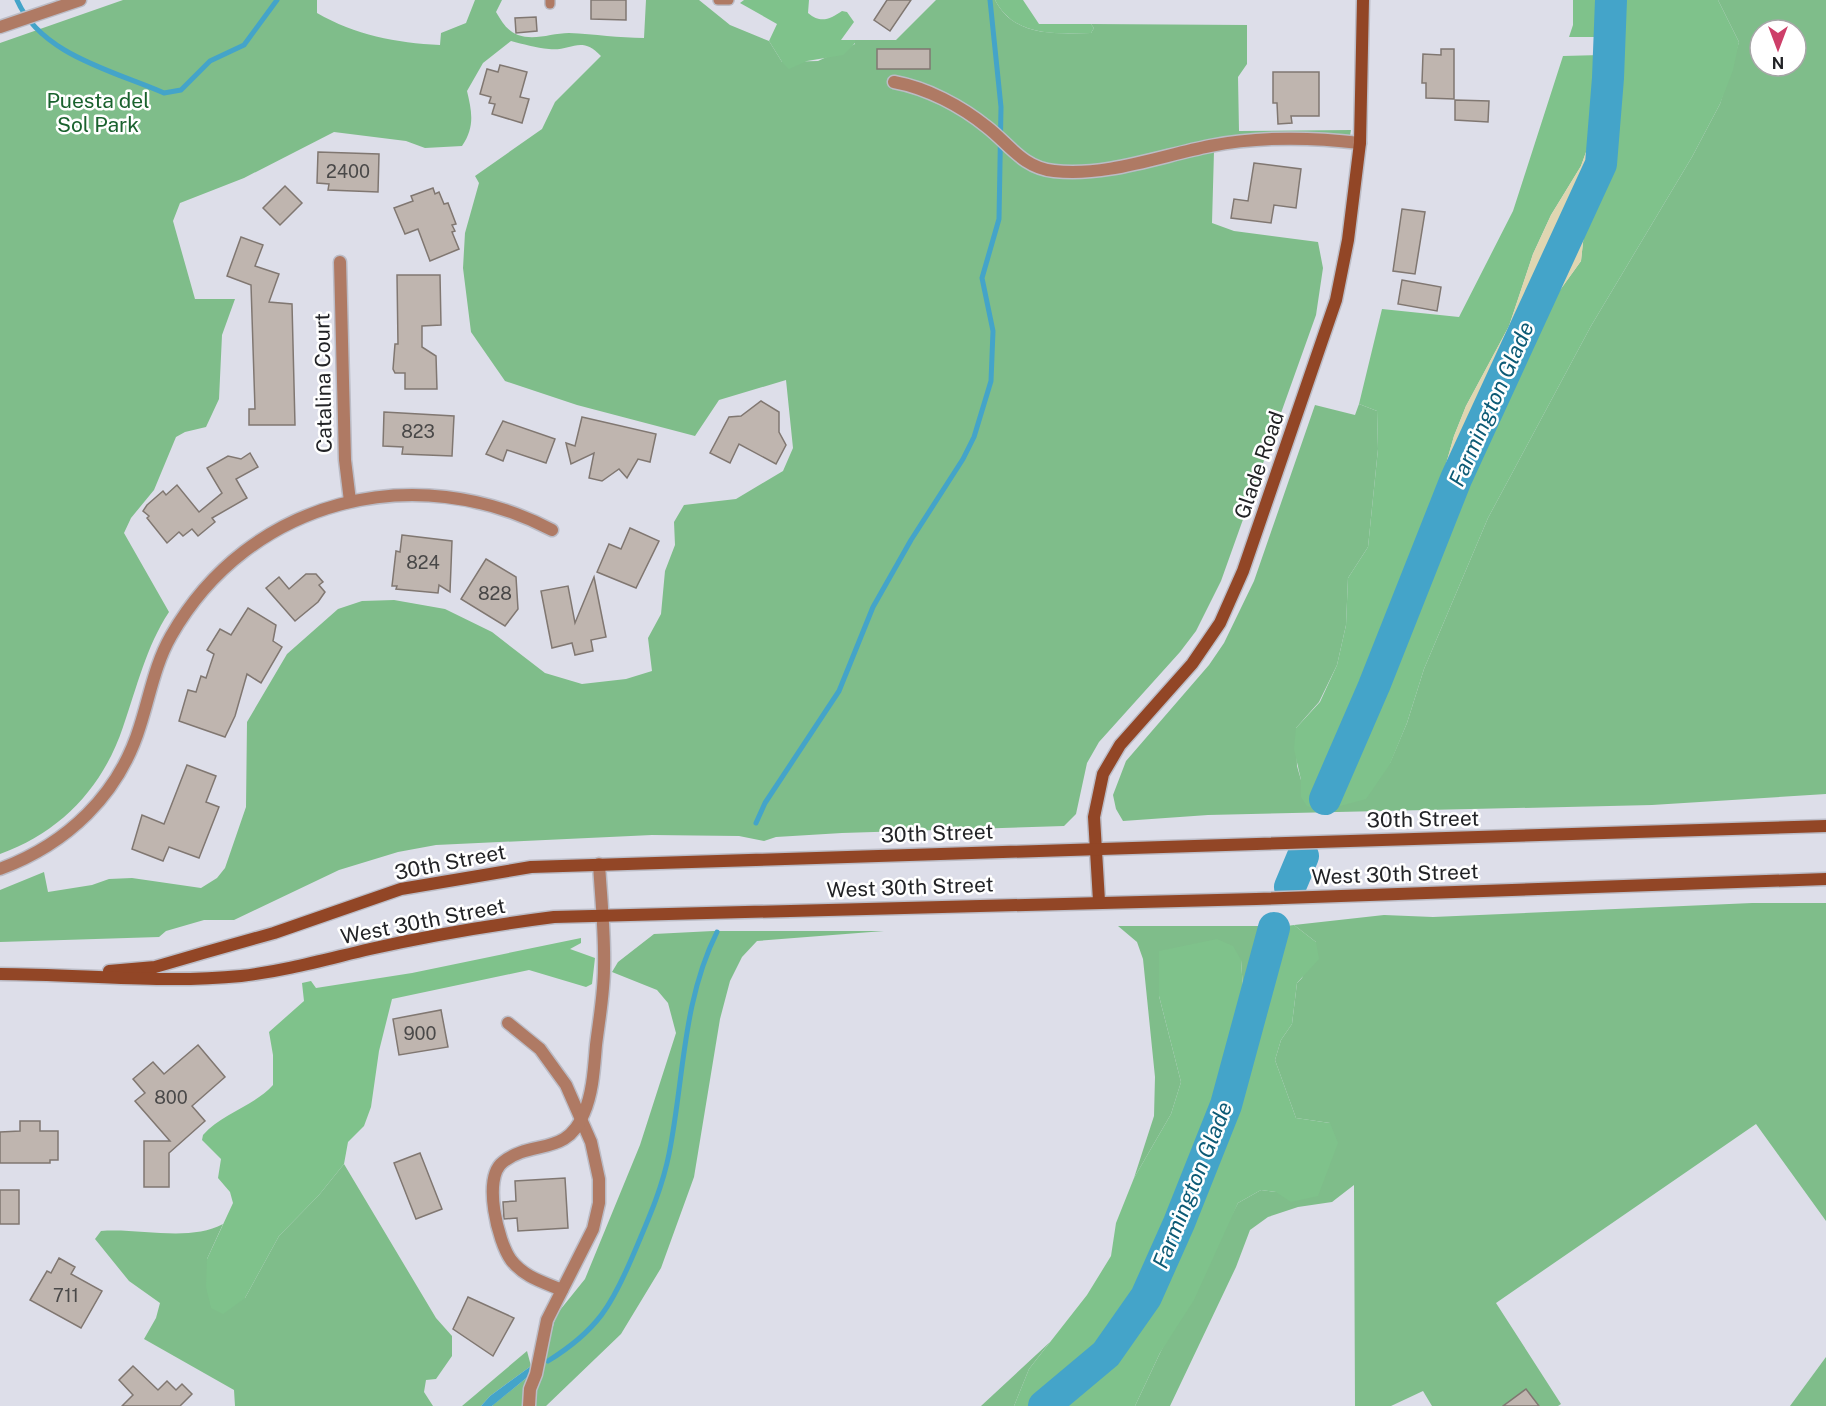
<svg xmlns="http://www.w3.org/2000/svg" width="1826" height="1406" font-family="'Public Sans',sans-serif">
<rect width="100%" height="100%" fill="#dddee9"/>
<g fill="#7fbd8a" fill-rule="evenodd">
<path d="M123,0H317V13C355,35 396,43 440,45L441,33L466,23L475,0H502L496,12C502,22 507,31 518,35C535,41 552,33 569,33C595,34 619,38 644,38L646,0H699L730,25L769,41L782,62L818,61L855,44V40H896L936,0H995C1014,37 1055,34 1091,33L1094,28L1091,24L1247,25V64L1238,77L1239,131L1351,130L1348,147C1303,141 1260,144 1214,151L1212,223L1234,231L1318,242L1323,268L1316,315L1221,581L1196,631L1180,652L1099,742L1087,763L1076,814L1064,826L842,833L776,837L764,841L739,836L652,835L436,845L398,852L339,870L234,920H204L166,931L159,937L0,942V890L44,872L48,892L92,885L109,879L132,878L201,888L217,878L225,868L246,807L247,722L287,654L338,609L362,601L394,600L445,609L492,632L545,673L582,684L626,679L652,671L648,638L661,614L665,571L675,545L674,522L684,505L736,499L783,471L793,448L786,380L719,400L695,436L577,405L505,381L471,332L463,268L465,233L479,183L475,176L542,129L555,102L601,56C581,34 570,52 549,49C536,48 523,44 511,41L483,63L467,91C472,112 475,127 462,146L425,148L406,141L334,132L244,178L180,203L173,221L195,299H235L222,335L219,399L206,427L185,432L176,437L154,490L131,518L124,533L169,612C146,647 137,687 123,727C103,787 61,832 0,854V43Z"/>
<path d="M1718,0H1826V794L1652,805L1208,815L1123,821L1116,809L1113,795L1126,761L1209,665L1224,643L1254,581L1315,405L1355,415L1359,404L1377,411L1378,449L1368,547L1348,578L1346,625L1337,665L1319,702L1296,728L1297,766L1301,780V797L1390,763L1407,723L1424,669L1488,518L1591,326L1692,157L1720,104L1739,42ZM1760,30H1796V66H1760Z"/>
<polygon points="1752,903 1826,903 1826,1221 1756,1124 1496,1303 1561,1404 1558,1406 1432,1406 1423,1391 1391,1406 1355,1406 1354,1185 1332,1202 1298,1207 1268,1217 1250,1230 1236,1267 1170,1406 1135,1406 1160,1353 1238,1203 1261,1190 1276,1192 1330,1123 1296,1118 1275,1060 1281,1040 1292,1024 1297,983 1302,978 1316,942 1294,925 1384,915 1433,917"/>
<polygon points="1118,926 1267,926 1244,1003 1241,960 1159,996 1181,1082 1171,1114 1134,1178 1154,1116 1155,1077 1143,959 1137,942"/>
<polygon points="713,931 884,931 757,941 742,957 730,981 720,1019 694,1177 661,1268 621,1334 546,1406 532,1406 556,1315 585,1279 640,1145 676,1033 668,1003 657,990 612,972 618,962 654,934"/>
<path d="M344,1164L436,1318L452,1336V1356L436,1379L426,1380L424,1392L433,1406H235L234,1390L144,1339L156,1318L160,1303L129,1281L95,1239L101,1231C140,1228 190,1242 223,1224L207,1259L245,1298L279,1236L319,1195Z"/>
<polygon points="1050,1342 1029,1369 1014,1406 981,1406"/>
<polygon points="527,1351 531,1366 490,1396 481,1406 462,1406"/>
<polygon points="1826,1357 1826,1406 1790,1406"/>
<polygon points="530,1375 524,1406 492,1406 494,1404"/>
</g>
<g fill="#7fc28b">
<path d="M744,0H809L808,13C821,24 830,19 842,11L847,12L854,22L841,40H855V43L843,55L807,61L789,69L782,62L769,41L777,24L740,3Z"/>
<path d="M995,0H1023L1039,24H1091L1094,28L1091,33C1056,34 1014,37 995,0Z"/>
<polygon points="1573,0 1600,0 1601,37 1569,37 1573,25"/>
<polygon points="1617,0 1718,0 1739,42 1733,70 1720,104 1692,157 1591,326 1488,518 1424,669 1407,723 1390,764 1366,799 1329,809 1315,809 1307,806 1301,797 1301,780 1294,749 1296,728 1320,702 1337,665 1346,625 1348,578 1368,547 1378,449 1377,411 1359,404 1382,309 1459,317 1513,211 1563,56 1601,55 1601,83 1595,127 1581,166 1551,215 1533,254 1509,326 1466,406 1454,436 1427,530 1372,674 1323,787 1325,799 1347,771 1398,652 1481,435 1508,377 1537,322 1581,261 1585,224 1609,159"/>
<polygon points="1294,925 1316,942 1319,959 1297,983 1292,1024 1281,1040 1275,1060 1296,1118 1330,1123 1338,1143 1318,1196 1291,1202 1276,1192 1261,1190 1238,1203 1194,1300 1160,1353 1135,1406 1063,1406 1099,1376 1150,1312 1189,1234 1238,1088 1250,1034 1278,947 1279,927"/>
<path d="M581,938V943L570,949L595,958L592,984L586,987L529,970L392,999L379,1051L371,1107L364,1126L348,1142L344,1164L319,1195L279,1236L245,1298L223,1314L211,1308L206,1287L207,1259L233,1203L230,1192L218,1178L221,1159L202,1140L203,1135C222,1113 253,1107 273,1085V1055L269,1032L304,1001L302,983L311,981L316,988L412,973Z"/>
<polygon points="1217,939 1233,946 1241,960 1244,1003 1238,1036 1221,1098 1173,1207 1154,1257 1112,1338 1096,1355 1032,1406 1014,1406 1029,1369 1087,1295 1111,1256 1116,1223 1134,1178 1171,1114 1181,1082 1159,996 1159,951"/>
</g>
<g fill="#dfd6b1">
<polygon points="1600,0 1617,0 1609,159 1585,224 1581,261 1537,322 1508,377 1481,435 1398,652 1347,771 1335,793 1325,799 1323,787 1327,775 1372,674 1407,584 1427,530 1454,436 1466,406 1509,326 1533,254 1551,215 1581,166 1595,127 1601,83"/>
<polygon points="1267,926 1279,927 1278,947 1250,1034 1238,1088 1189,1234 1150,1312 1099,1376 1063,1406 1032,1406 1076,1373 1112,1338 1154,1257 1221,1098 1244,1003"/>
</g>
<polygon fill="#44a4c9" points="531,1366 530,1375 492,1406 481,1406 490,1396"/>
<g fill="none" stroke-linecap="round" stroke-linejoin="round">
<g stroke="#44a4c9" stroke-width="5">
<path d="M17,0C41,55 114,71 164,93L181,90L210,61L244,45L277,0"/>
<polyline points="756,823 765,803 839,691 873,607 911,540 963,459 974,437 991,381 993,331 982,278 999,219 1001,107 990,0"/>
<path d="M548,1361C598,1330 612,1305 634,1253C648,1220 662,1189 669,1154C684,1080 682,1002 717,932"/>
</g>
<g stroke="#44a4c9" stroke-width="32">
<polyline points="1325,799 1374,686 1456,479 1601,164 1608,78 1611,0"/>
<polyline points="1290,887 1303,856"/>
<polyline points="1044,1406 1106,1354 1146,1297 1179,1223 1226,1105 1274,928"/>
</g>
</g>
<g fill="#bfb5af" stroke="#807771" stroke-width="1.5">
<polygon points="591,0 626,0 626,20 591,19"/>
<polygon points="887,0 911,0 890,31 874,20"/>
<polygon points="536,17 537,31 516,33 515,18"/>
<rect x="877" y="49" width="53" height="20"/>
<polygon points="1441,49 1454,49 1454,99 1426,98 1426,83 1422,83 1423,54 1441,55"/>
<polygon points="500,65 527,72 520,97 529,99 522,123 492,114 495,104 489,103 491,97 480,94 487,69 498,72"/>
<polygon points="1273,72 1319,72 1319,116 1291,116 1292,123 1278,124 1277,103 1273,103"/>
<polygon points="1455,100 1489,101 1488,122 1455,120"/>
<polygon points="318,152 379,154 378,192 328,190 329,184 317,183"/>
<polygon points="1254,163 1301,169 1296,208 1274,205 1271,223 1231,218 1234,199 1248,201"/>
<polygon points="285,186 302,203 280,225 263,208"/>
<polygon points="433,188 435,194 439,192 444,204 448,203 456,224 452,225 455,231 452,232 459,249 430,261 418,229 405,234 394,208 413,201 411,196"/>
<polygon points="1402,209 1425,212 1415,274 1393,271"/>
<polygon points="241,237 263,245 255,266 279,274 269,302 292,304 295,425 249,425 249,409 255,409 251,285 227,276"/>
<polygon points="397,275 440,275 441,325 422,326 422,347 436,356 437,389 405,389 405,373 395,373 393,369 395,344 398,344"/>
<polygon points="1402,280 1441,287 1437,311 1398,304"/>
<polygon points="761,401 779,412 779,432 786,445 776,464 739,444 730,463 710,453 729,417 741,416"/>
<polygon points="384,412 454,416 452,456 402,454 403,447 383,446"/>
<polygon points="582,417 656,434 650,462 638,459 627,478 619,469 602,481 589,478 594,453 571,464 566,443 575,446"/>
<polygon points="503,421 555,439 546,463 507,450 503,461 486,454"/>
<polygon points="250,453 258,467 236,479 247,498 212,518 215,522 198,536 192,529 183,536 179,532 167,543 147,518 149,516 143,511 147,505 163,491 166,495 177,485 199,512 222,493 207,468 228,456 241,459"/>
<polygon points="630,528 659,541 636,588 597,572 609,544 621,549"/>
<polygon points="402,535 452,541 450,592 439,585 438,593 396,589 397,586 392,586 396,551 400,552"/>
<polygon points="486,559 516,577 518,609 505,626 461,599"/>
<polygon points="306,574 316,574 323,582 319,585 325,592 318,602 295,621 266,588 279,577 289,589"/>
<polygon points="594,577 606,637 591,640 593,651 575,655 572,643 552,648 541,591 568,586 575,623"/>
<polygon points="248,608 276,625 273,641 282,647 261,683 247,674 235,716 225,737 179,721 188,690 196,692 201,676 206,678 214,654 207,650 220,629 231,635"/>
<polygon points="187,765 216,776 206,802 219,807 199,858 169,847 163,861 132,849 142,815 164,824"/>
<polygon points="441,1010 448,1047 399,1055 393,1019"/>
<polygon points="198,1045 225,1077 192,1106 205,1121 169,1153 169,1187 144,1187 144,1141 170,1141 135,1101 145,1093 133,1079 153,1062 164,1074"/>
<polygon points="20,1121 40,1121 40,1131 58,1131 58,1160 50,1160 50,1163 0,1163 0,1132 20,1131"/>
<polygon points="420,1153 442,1209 416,1219 394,1163"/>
<polygon points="565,1178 568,1228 518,1231 517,1218 504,1219 503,1202 516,1201 515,1181"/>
<rect x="0" y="1190" width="19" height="34"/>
<polygon points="59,1258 75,1267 71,1274 102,1291 81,1328 30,1300 47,1271 51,1273"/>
<polygon points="468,1297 514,1318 493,1356 453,1329"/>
<polygon points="133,1366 158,1390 167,1381 176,1390 182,1384 192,1394 180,1406 122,1406 133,1395 119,1380"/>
<polygon points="1526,1389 1539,1406 1503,1406"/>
</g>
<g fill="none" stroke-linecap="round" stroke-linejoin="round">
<defs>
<g id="lane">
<polyline points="718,0 729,0"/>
<polyline points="550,4 550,0"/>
</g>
<g id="street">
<polyline points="0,27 80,0"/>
<path d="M894,82C927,88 961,106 987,127C1009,144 1023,168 1054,171C1105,177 1160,156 1210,146C1261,136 1309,137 1360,143"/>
<polyline points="340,262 345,460 350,501"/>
<path d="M0,869C67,844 119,795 140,726C150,695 155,664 171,636C249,499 415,458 552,530"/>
<polyline points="508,1023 540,1049 566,1085 591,1142 599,1179 599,1203 593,1229 547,1320 536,1374 530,1389 529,1406"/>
<path d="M562,1290C543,1282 524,1277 511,1260C498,1242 482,1178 503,1162C532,1139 567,1157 584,1113C593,1092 594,1068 596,1045C599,1020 604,994 604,968C605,934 601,898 599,864"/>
</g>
<g id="secondary">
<polyline points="1099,901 1094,817 1103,774 1120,745 1192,664 1220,623 1243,571 1336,300 1348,240 1360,143 1363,0"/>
<polyline points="109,971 155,967 203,953 274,933 401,889 531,867 1826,826"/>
<path d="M0,974C80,974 161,984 241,976C285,971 327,959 370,949C431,935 492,925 554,917L1256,899L1826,879"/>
</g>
</defs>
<use href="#lane" stroke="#bbbcc6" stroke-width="12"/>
<use href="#street" stroke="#bbbcc6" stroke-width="15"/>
<use href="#secondary" stroke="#bbbcc6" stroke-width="15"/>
<use href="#lane" stroke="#af7a64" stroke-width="9"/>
<use href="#street" stroke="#af7a64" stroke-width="12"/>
<use href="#secondary" stroke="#924626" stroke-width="12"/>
</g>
<g text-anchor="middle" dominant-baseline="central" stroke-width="5" stroke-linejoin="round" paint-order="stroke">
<g font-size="18" fill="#494848">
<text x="348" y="171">2400</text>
<text x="418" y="431">823</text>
<text x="423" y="562">824</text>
<text x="495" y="593">828</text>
<text x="420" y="1033">900</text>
<text x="171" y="1097">800</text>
<text x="66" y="1295">711</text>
</g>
<g font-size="21" fill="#1a622e" stroke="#fff">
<text x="98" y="100">Puesta del<tspan x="98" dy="24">Sol Park</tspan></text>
</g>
<g font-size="21" fill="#222326" stroke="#fff">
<text transform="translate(323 383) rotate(-91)">Catalina Court</text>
<text transform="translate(1259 465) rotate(-71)">Glade Road</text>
<text transform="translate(1423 819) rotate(-1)">30th Street</text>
<text transform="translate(937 833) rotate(-2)">30th Street</text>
<text transform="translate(450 862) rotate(-11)">30th Street</text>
<text transform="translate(1395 874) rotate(-2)">West 30th Street</text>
<text transform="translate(910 887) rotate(-2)">West 30th Street</text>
<text transform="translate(423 921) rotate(-11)">West 30th Street</text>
</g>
<g font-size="22" font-style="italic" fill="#0c5a75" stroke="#fff">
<text transform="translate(1491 404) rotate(-66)">Farmington Glade</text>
<text transform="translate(1192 1185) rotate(-68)">Farmington Glade</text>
</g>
</g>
<g transform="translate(1778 48) rotate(180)"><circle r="28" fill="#ffffff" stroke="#a7a7a8" stroke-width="1.5"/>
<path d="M0-4.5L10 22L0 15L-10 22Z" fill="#cd3f69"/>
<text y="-9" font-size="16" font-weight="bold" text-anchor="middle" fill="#222326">N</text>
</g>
</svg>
